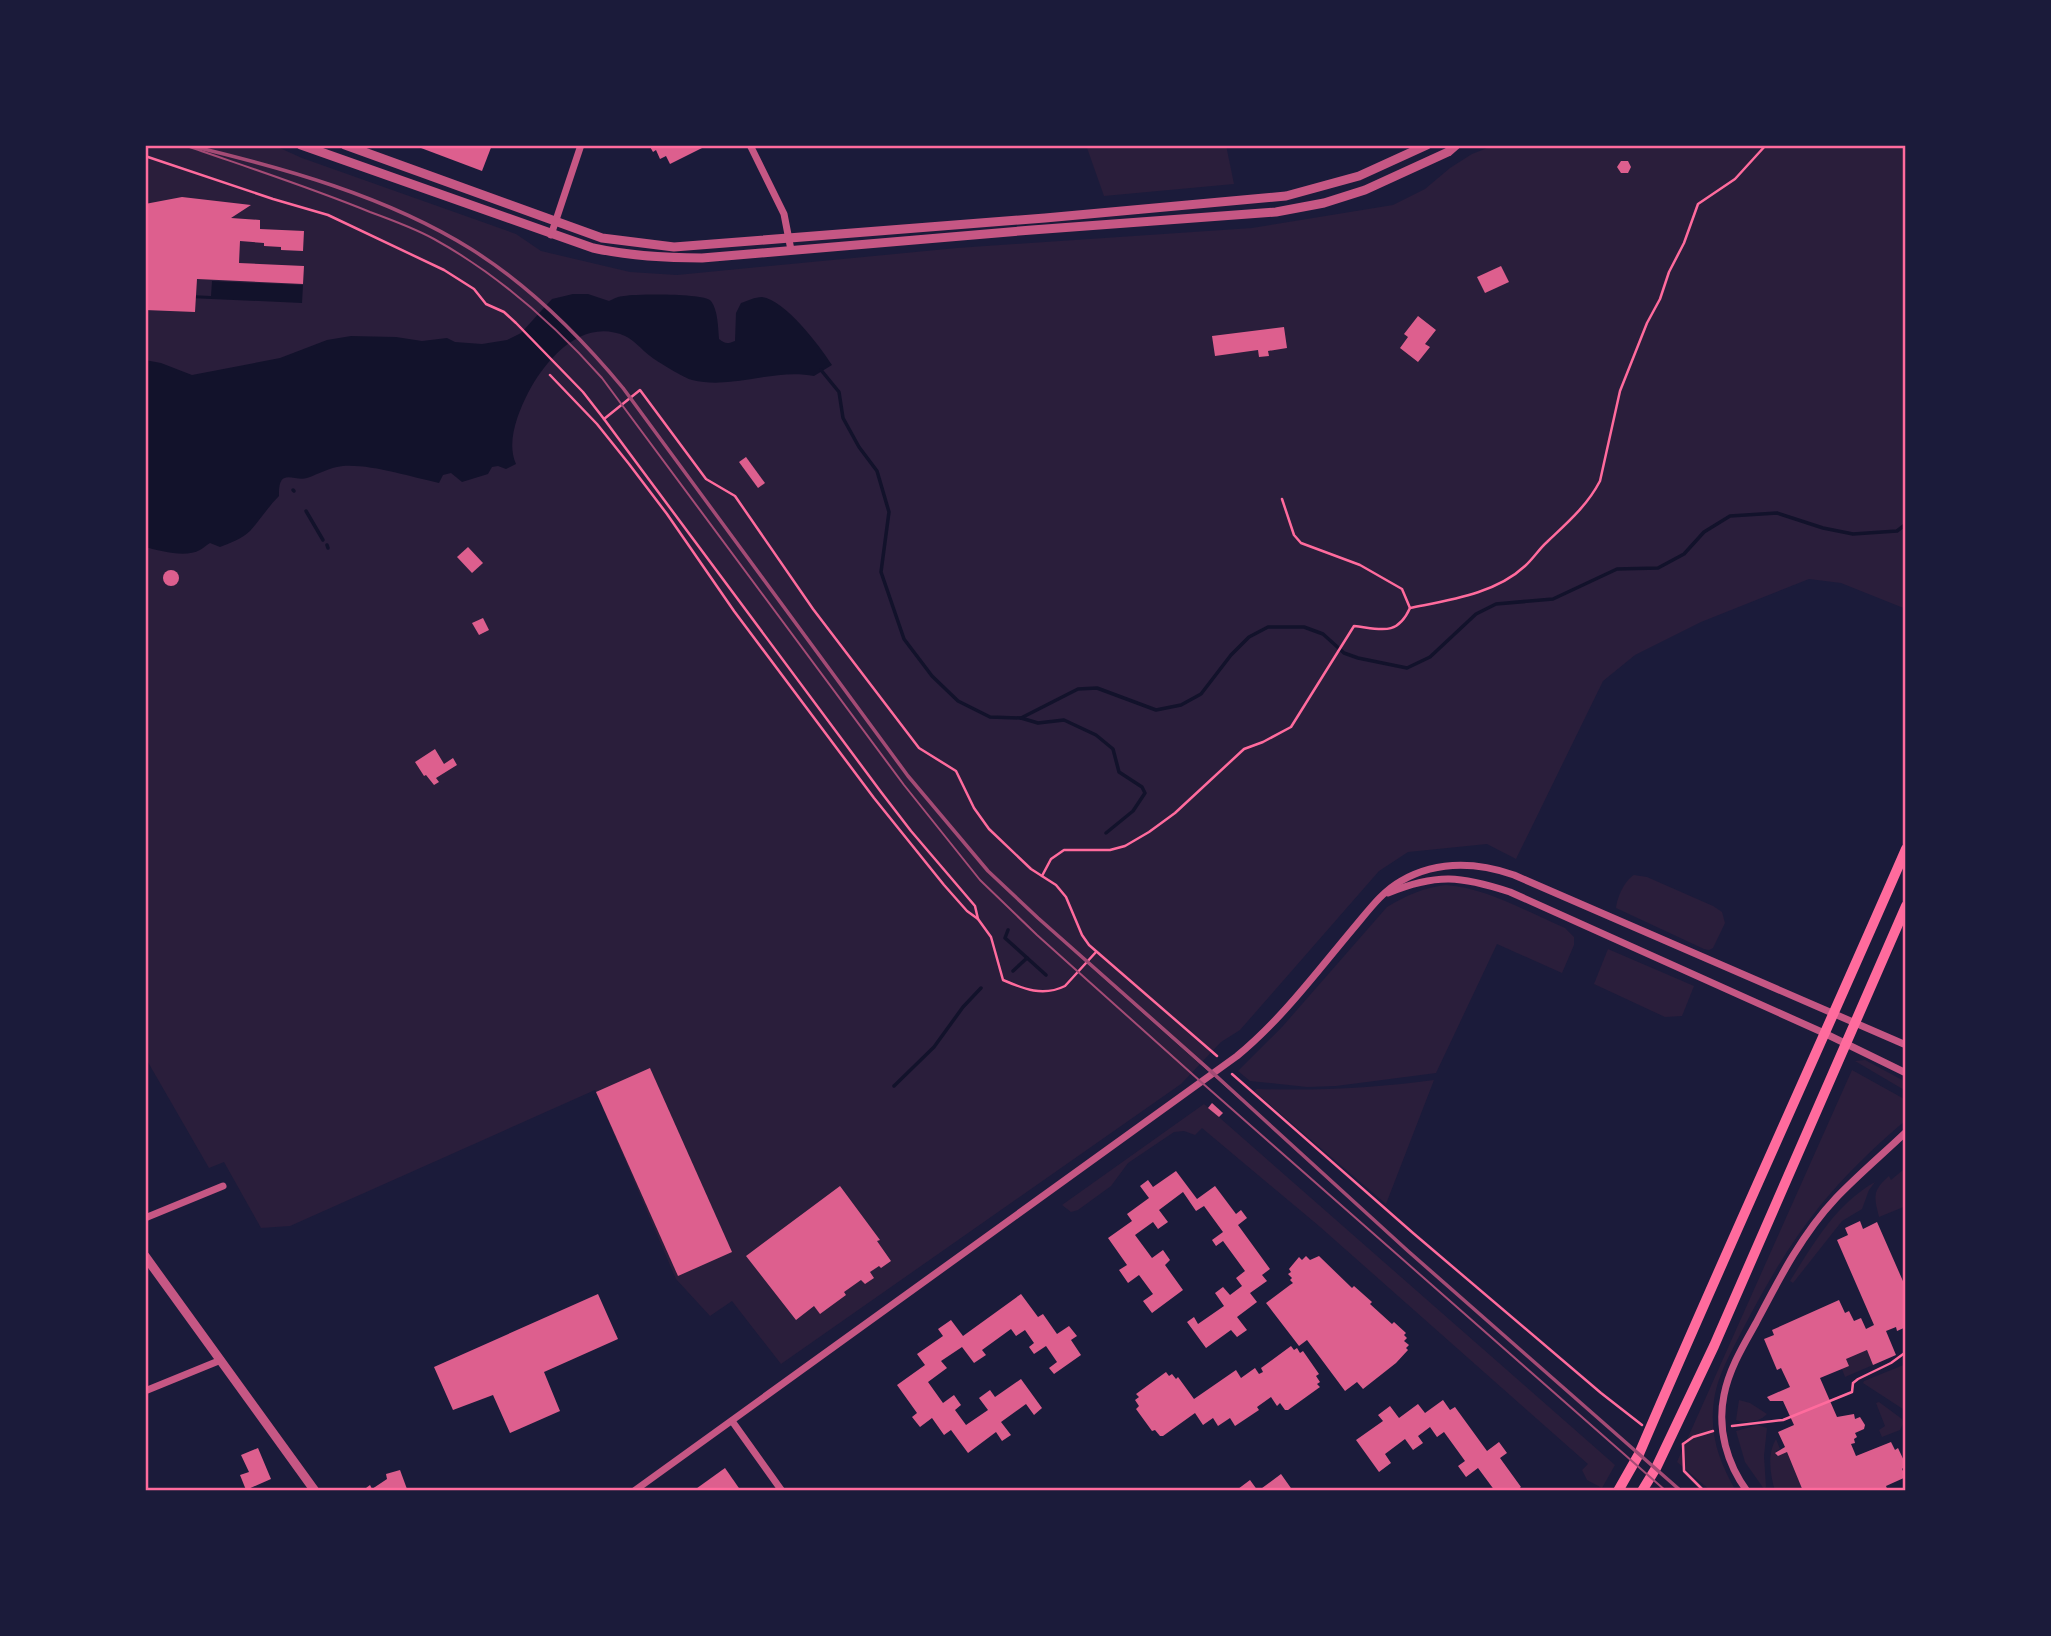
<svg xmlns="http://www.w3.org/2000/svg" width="2051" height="1636" font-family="Quicksand,sans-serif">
<rect width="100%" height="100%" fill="#1b1b3a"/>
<g fill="#2a1e3b">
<polygon points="145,145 273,145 302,158 516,234 541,251 630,272 677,275 957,248 1252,228 1393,205 1425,189 1450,168 1472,154 1495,145 1906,145 1906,609 1841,583 1809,579 1701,622 1635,655 1603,681 1516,859 1487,844 1408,852 1379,871 1240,1030 1221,1042 1181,1084 781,1364 732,1301 710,1316 676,1279 595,1090 290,1226 261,1228 224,1162 209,1168 145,1057"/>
<polygon points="1086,145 1226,145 1234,184 1104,196"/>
<path d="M1634,875L1647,877L1713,906L1722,912L1725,923L1713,948L1709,950L1704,949L1616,908C1617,897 1625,880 1634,875Z"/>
<path d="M1446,885C1487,888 1527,912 1565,928L1574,937V945L1562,973L1497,944L1436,1073L1336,1086L1307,1087L1250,1081L1238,1071L1282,1027L1387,907C1407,895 1423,888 1446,885Z"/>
<polygon points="1608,949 1694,986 1682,1016 1665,1017 1594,984"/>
<polygon points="1865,1060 1906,1082 1906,1091 1855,1061"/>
<path d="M1852,1070L1906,1100V1120C1875,1146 1844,1176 1819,1207C1790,1243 1766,1285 1745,1325C1734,1347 1720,1370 1715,1394C1708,1431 1718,1460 1736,1491H1711L1677,1462Z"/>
<path d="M1434,1080L1386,1204L1254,1091L1257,1089C1317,1091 1375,1088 1434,1080Z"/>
<polygon points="1204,1104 1615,1465 1602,1488 1587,1480 1582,1470 1588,1464 1319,1226 1202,1128 1195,1135 1184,1131 1174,1132 1128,1163 1111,1186 1078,1210 1071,1212 1062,1205"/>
<path d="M1903,1170L1906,1177V1206L1879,1217C1874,1196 1872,1191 1889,1176L1891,1180Z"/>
<path d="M1875,1182L1869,1190L1862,1209L1842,1221L1793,1283L1790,1281C1814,1243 1835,1205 1875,1182Z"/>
<polygon points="1867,1350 1873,1365 1845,1377 1842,1369 1846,1359"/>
<polygon points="1906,1364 1906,1411 1863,1383 1864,1381"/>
<path d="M1739,1400L1750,1403L1767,1414C1760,1422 1746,1424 1736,1420Z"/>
<polygon points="1879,1402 1902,1419 1903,1424 1900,1430 1882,1437 1879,1430 1885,1426 1876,1403"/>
<polygon points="1758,1425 1767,1428 1764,1456 1766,1487 1764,1489 1745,1462 1736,1431"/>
<path d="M1776,1439L1780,1449L1776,1451V1456L1787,1452L1803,1491H1775C1770,1474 1767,1454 1776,1439Z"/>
</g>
<g fill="#12122b">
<polygon points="212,281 303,285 302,303 145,296 145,293 211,296"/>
<path d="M573,294H588L609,301C613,299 619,296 624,296C637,294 704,293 711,301C718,310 718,328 719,339C725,344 728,344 735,341L736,313L741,303C747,301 755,297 762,297C785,300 820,346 832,365L814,376C773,368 733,390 692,380C686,379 656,361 650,356C642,350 634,340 625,336C582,317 546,359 528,393C518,413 506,442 516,464L506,469L498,466L492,467L488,474L462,482L451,473L443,475L439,483C411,477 371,464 343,466C330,467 319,474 307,478C294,482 278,466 279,496C268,507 260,520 250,531C242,539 230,543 220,547L210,543C206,545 204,548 200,550C186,558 160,551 145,547V360L161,363L192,375L280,358L327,340L351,336L396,337L422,341L447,338L455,342L482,344L507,340L521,333L552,299Z"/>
</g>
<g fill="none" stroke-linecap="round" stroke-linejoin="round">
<g stroke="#12122b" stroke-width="3.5">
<polyline points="821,370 839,392 843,418 859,447 877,471 889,512 881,572 904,639 932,676 958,701 990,717 1021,718 1078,689 1097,688 1156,710 1181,705 1201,694 1231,655 1249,637 1268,627 1304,627 1323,634 1344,653 1358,658 1407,668 1430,657 1476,614 1496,604 1553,599 1617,569 1658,568 1684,554 1704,532 1730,516 1777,513 1823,528 1853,534 1897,531 1906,524"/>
<polyline points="293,490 294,491"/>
<polyline points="306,511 323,540"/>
<polyline points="327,545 328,548"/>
<polyline points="1021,718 1038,723 1064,720 1096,735 1113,749 1119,772 1142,787 1145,793 1133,811 1106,833"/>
<polyline points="1008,930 1005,938 1046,975"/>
<polyline points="1013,971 1027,958"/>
<polyline points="894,1086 934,1047 963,1007 981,988"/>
</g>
</g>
<g fill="#dd5f8e">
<polygon points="413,145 492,145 482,171"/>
<polygon points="649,145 708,145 670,164 666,156 660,159 656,150 653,152"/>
<polygon points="1621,161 1628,161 1631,167 1628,173 1621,173 1617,167"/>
<polygon points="182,197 251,205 231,218 260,220 260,229 304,231 303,251 281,250 281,247 264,246 264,243 240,241 239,263 304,266 303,284 197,279 195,312 145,310 145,204"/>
<polygon points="1501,266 1509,282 1485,293 1477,277"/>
<polygon points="1418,316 1436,330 1425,344 1430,347 1418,362 1400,348 1408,337 1404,334"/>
<polygon points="1284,327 1287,348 1268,351 1269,356 1259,357 1258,350 1215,356 1212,336"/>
<polygon points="746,457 765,483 758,488 739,462"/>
<polygon points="468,547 483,563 472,573 457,557"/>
<circle cx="171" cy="578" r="8"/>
<polygon points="483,618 489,630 479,635 472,623"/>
<polygon points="435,749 444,764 453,758 457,765 436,778 439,782 434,785 426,775 424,776 415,762"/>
<polygon points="650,1068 732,1252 678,1276 596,1092"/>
<polygon points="1212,1103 1223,1113 1219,1117 1208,1108"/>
<polygon points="1176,1171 1197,1199 1215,1186 1236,1214 1241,1210 1247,1218 1238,1225 1270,1269 1262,1275 1267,1281 1250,1293 1257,1302 1237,1317 1247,1330 1237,1337 1231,1330 1206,1348 1187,1322 1194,1317 1198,1324 1224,1306 1215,1293 1223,1287 1230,1295 1242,1286 1236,1278 1245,1271 1223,1241 1216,1246 1212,1240 1223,1232 1204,1206 1196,1211 1183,1192 1159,1210 1168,1222 1158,1229 1153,1222 1135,1235 1152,1258 1163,1250 1170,1260 1165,1265 1183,1290 1152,1313 1143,1301 1153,1294 1139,1275 1128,1283 1119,1270 1127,1265 1108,1238 1132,1221 1127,1214 1149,1198 1140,1186 1148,1180 1153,1187"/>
<polygon points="840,1186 880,1240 877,1241 891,1261 881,1268 879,1266 870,1272 874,1278 865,1284 861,1280 844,1292 846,1295 820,1314 814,1306 796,1320 746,1256"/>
<polygon points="1860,1221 1863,1229 1877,1222 1906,1288 1906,1327 1897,1331 1896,1327 1886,1331 1896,1355 1873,1365 1867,1350 1846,1359 1849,1366 1820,1378 1837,1417 1854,1414 1855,1419 1860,1417 1865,1425 1864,1429 1855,1433 1857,1437 1854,1439 1855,1443 1851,1444 1856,1456 1891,1442 1895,1450 1898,1448 1906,1465 1902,1469 1906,1477 1886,1486 1888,1491 1803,1491 1787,1452 1778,1456 1775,1453 1785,1447 1778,1432 1794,1425 1783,1401 1770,1401 1767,1397 1790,1387 1781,1368 1777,1370 1764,1339 1774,1335 1772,1330 1839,1300 1845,1313 1849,1311 1854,1321 1861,1318 1866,1329 1874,1325 1837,1240 1848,1235 1845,1228"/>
<polygon points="1306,1256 1310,1260 1319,1256 1352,1288 1354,1286 1372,1302 1370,1304 1392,1324 1394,1322 1406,1333 1404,1335 1407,1338 1404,1341 1409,1345 1406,1348 1408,1350 1396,1363 1363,1389 1357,1382 1345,1391 1307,1340 1299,1346 1266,1303 1290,1285 1293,1283 1290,1280 1292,1278 1288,1274 1291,1272 1289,1269 1299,1257 1302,1260"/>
<polygon points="598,1294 618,1339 544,1372 560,1411 510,1433 493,1395 453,1410 434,1367"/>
<polygon points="1021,1294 1038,1317 1043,1314 1057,1334 1069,1326 1077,1336 1071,1340 1081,1355 1054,1374 1049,1368 1057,1362 1046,1346 1034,1354 1029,1347 1034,1343 1025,1330 1016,1336 1011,1329 982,1350 986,1355 974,1363 962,1347 941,1361 947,1368 928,1382 943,1403 954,1395 961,1405 955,1410 966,1425 988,1410 979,1398 990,1390 995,1397 1021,1379 1042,1408 1034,1415 1026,1404 1001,1422 1011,1435 1002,1441 996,1432 968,1453 951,1430 944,1435 932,1418 920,1427 912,1417 917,1413 897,1385 925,1365 917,1354 943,1336 938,1329 951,1320 963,1336"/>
<polygon points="1291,1346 1294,1350 1297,1348 1300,1353 1303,1351 1319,1374 1316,1376 1320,1382 1317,1384 1320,1387 1288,1410 1285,1410 1280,1403 1277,1406 1271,1397 1257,1407 1259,1410 1235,1426 1230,1418 1218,1426 1213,1418 1203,1425 1195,1413 1163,1436 1160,1436 1155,1430 1152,1431 1136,1409 1139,1406 1135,1400 1139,1397 1136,1394 1166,1372 1169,1376 1172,1374 1176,1379 1178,1377 1194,1399 1236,1370 1241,1378 1255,1368 1259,1374 1263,1372 1261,1368"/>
<polygon points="1443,1400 1450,1410 1455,1407 1487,1451 1499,1442 1507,1453 1500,1458 1521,1487 1516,1491 1495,1491 1478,1468 1466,1477 1458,1466 1465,1461 1444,1432 1437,1437 1430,1427 1418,1436 1423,1443 1413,1450 1405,1439 1385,1454 1391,1463 1379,1472 1356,1440 1383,1421 1378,1415 1390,1406 1399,1418 1418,1404 1425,1413"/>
<polygon points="258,1448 271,1479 246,1490 240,1475 249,1472 241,1455"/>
<polygon points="725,1468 741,1491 693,1491"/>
<polygon points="400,1470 407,1489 400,1491 362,1491 370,1485 372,1489 387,1479 386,1474"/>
<polygon points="1281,1474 1293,1491 1239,1491 1238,1489 1250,1480 1258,1491"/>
</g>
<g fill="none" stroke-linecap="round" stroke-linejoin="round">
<g stroke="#ff6b9d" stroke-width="2.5">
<path d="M145,156L273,199L328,215L444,270L474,289L486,304L504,312L516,323L583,392L604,419L881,792L911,831L975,906L978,919L991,937L1003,980C1024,989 1043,997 1065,986L1096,952"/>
<polyline points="550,375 597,424 629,464 667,514 734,611 874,798 944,885 967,911 978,919"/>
<polyline points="604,419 640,390 706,479 735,496 813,609 919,748 956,771 974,808 989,829 1031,869 1056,885 1066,897 1082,935 1089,945 1217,1056"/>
<path d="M1410,608C1449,600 1495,594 1525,566C1533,559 1539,549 1547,542C1567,523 1587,506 1600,481L1620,391L1647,323L1660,299L1669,272L1684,243L1698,204L1735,179L1766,145"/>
<path d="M1042,876L1051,859L1064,850H1110L1125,846L1149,832L1175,813L1244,749L1263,742L1291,727L1354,626C1380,629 1397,637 1410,608L1402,589L1360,565L1301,543L1294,535L1282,499"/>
<polyline points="1232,1074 1413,1233 1601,1393 1642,1425"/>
<polyline points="1732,1426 1783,1420 1852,1392 1853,1383 1858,1379 1891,1363 1906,1352"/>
<polyline points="1683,1444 1684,1471 1704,1491"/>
<polyline points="1683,1444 1693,1437 1713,1431"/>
</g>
<g stroke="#c65784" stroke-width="7">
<polyline points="750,145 784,214 791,250"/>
<polyline points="551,235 581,145"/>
<path d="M1388,893C1437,873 1461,876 1510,892L1824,1033L1906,1073"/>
<polyline points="145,1218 223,1186"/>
<polyline points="145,1391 221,1360"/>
<polyline points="732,1421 782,1491"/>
<path d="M634,1491L1237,1056C1281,1020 1316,973 1352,930C1366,914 1381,892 1401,881C1436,861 1476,862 1514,875L1906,1045"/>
<path d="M1747,1491C1727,1464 1717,1429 1724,1395C1729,1369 1743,1346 1756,1323C1779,1279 1802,1234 1836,1198C1858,1175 1883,1154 1906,1132"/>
</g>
<g stroke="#c65784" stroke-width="9">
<path d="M301,145L593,248C630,256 664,258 702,258L1032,230L1276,212L1324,203L1365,190L1448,152L1456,145"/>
<polyline points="345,145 602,238 674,247 1045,218 1286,196 1359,176 1427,145"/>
<polyline points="145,1256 315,1491"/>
</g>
<g stroke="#ff6b9d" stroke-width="10">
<path d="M1618,1491L1639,1454C1726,1251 1818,1051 1906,849"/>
<polyline points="1642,1491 1656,1468 1714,1346 1906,906"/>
</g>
<g stroke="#a44b75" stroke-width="2">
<path d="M184,145C247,167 309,187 370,212C392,220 414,228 434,239C499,275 553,323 602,378L904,785L980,880L1037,935L1200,1081L1666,1491"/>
<polyline points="1075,951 1242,1100"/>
</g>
<path stroke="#a44b75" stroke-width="3.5" d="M187,145C284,168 386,196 471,249C530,286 579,335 623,388L908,776L988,871L1038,918L1213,1073L1408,1251L1681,1491"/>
</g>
<rect width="2051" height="1636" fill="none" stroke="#1b1b3a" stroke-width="294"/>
<rect x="147" y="147" width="1757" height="1342" fill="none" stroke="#ff6b9d" stroke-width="2.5"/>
</svg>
